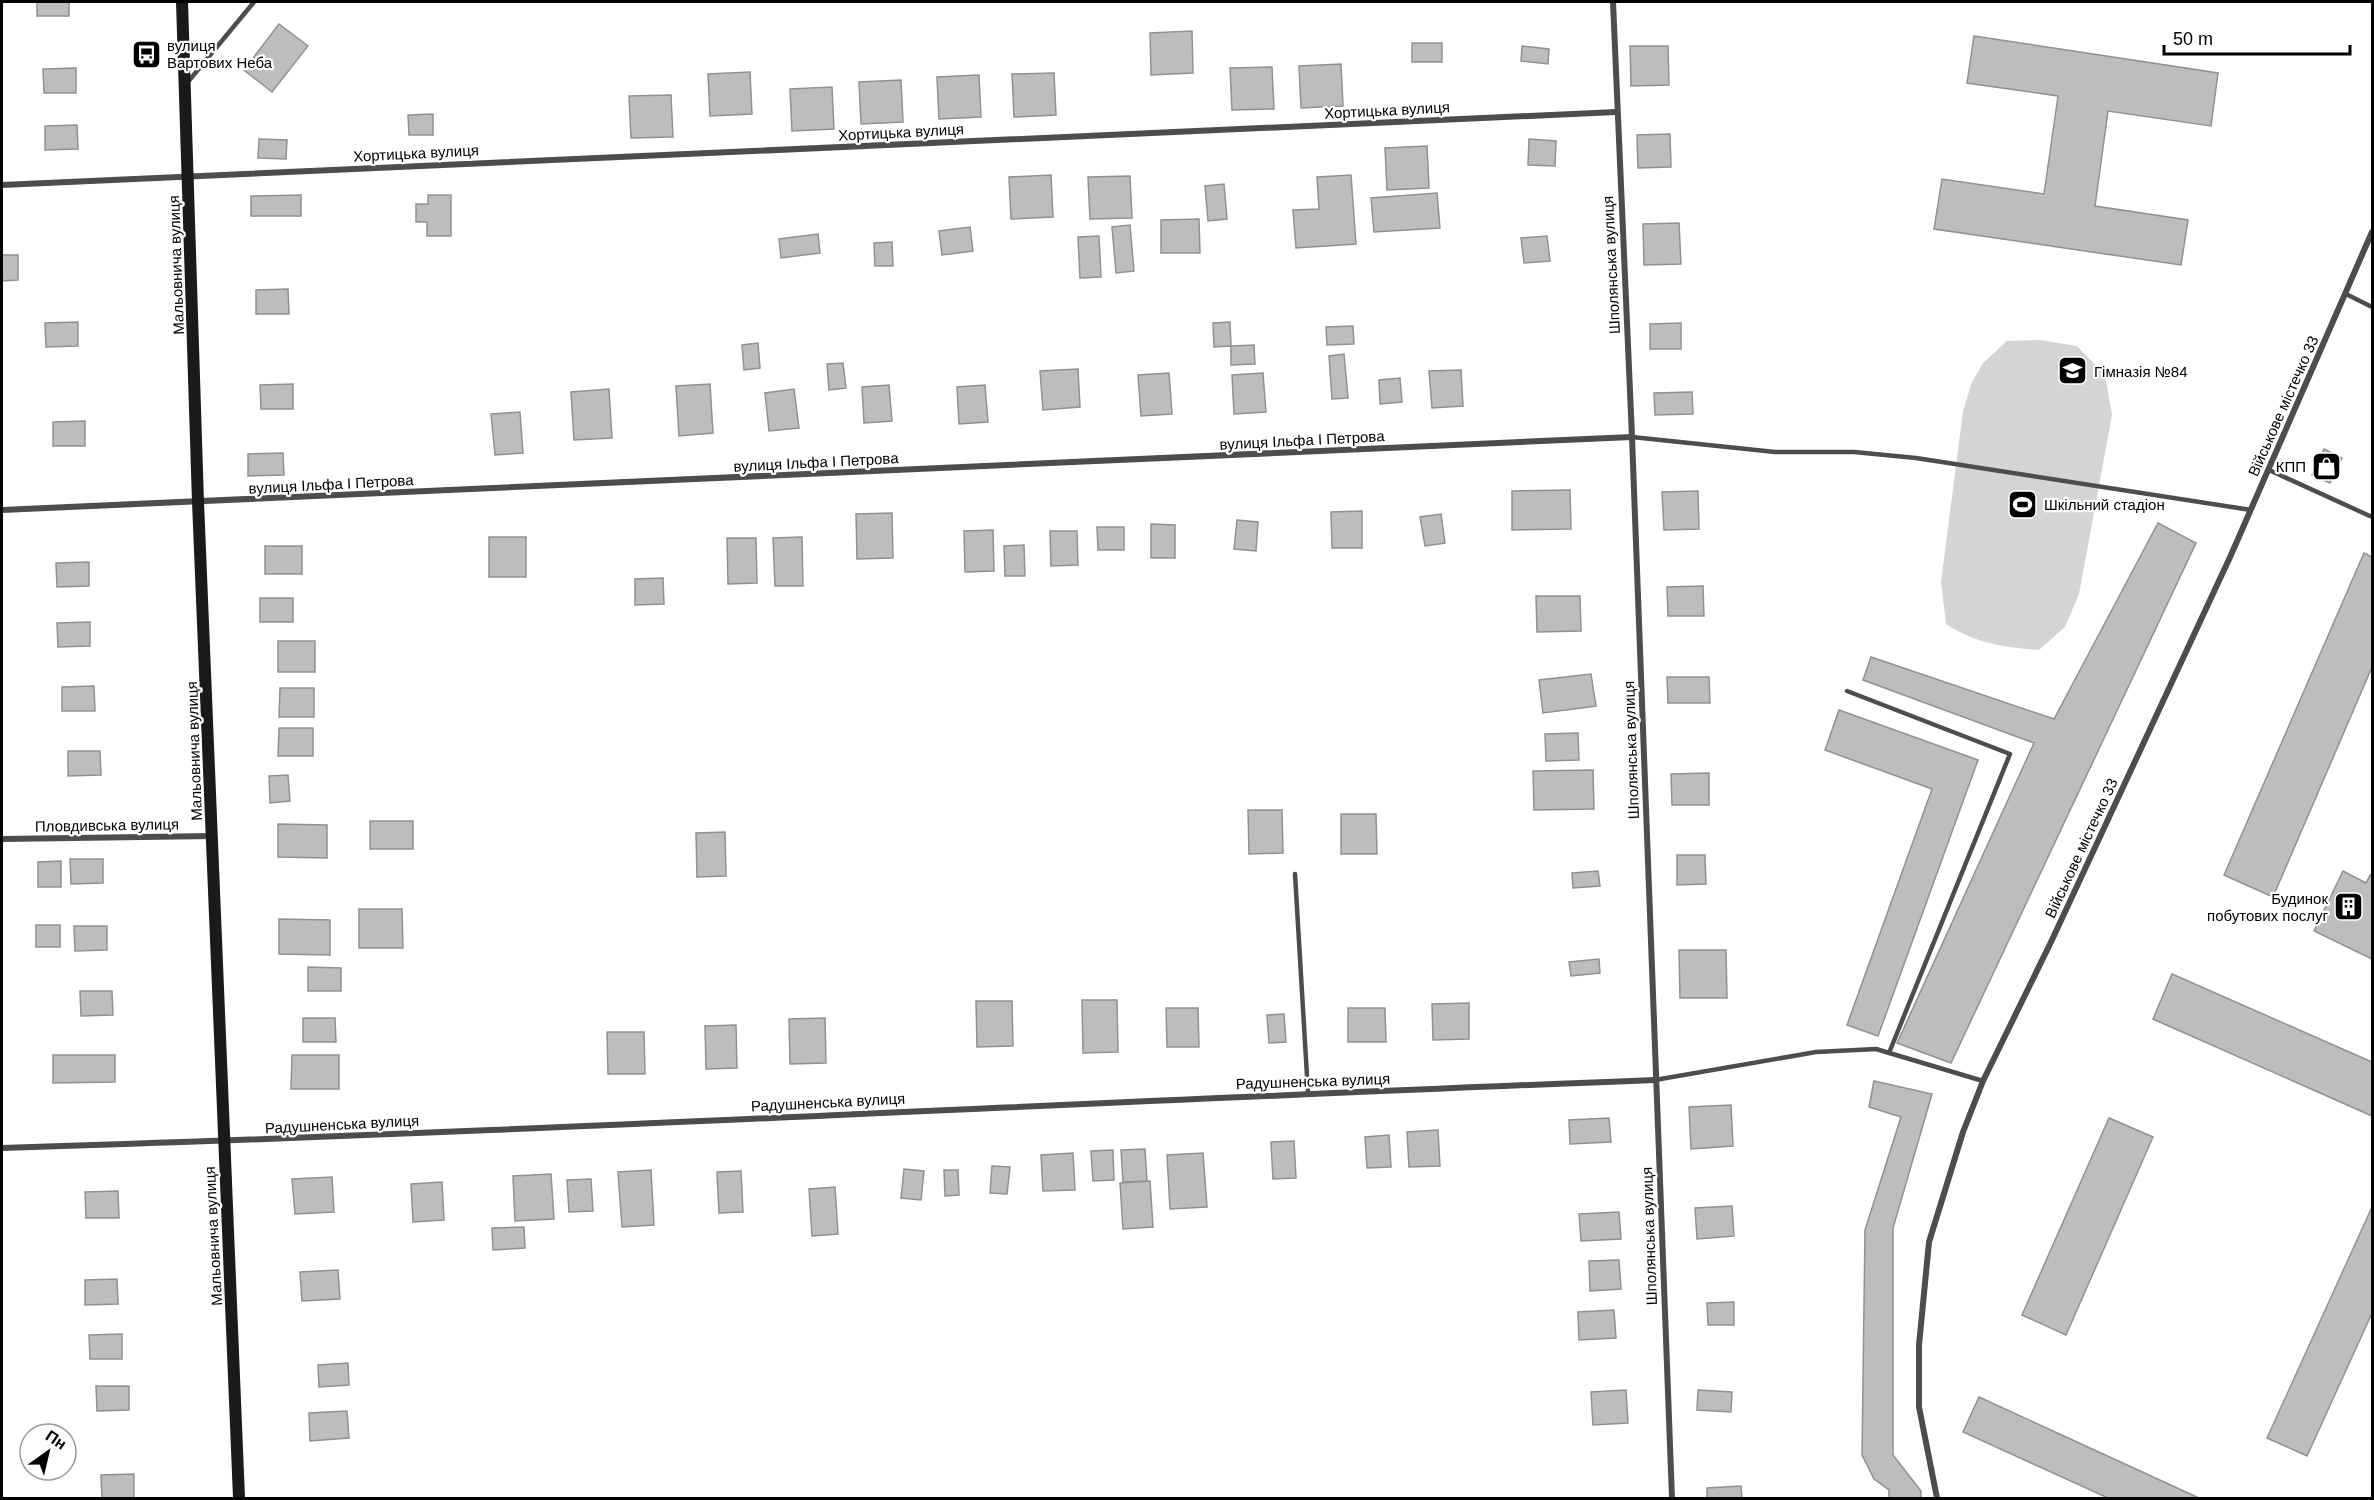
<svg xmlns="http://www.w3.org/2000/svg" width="2374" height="1500" font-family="Helvetica,sans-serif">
<rect width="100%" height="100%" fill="#fff"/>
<path fill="#d4d4d4" d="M2039,340L2077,346L2105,375L2112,415L2079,594L2065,627L2039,650C2003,647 1977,644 1946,624L1941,582L1963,411L1972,382L1983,363L2007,341Z"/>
<g fill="#bdbdbd" stroke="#919191" stroke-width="1.5">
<rect x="37" y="2" width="32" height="14"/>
<polygon points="279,24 308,46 272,92 244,70"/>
<polygon points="1192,31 1193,73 1151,75 1150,33"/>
<polygon points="1974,36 2218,73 2211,126 2108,111 2095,206 2188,220 2181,265 1934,229 1942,179 2044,194 2058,96 1967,83"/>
<rect x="1412" y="43" width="30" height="19"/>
<polygon points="1522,46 1549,49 1548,64 1521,61"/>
<polygon points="1630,46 1668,46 1669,85 1631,86"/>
<polygon points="1341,64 1343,106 1301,108 1299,66"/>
<polygon points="1272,67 1274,109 1232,110 1230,68"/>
<polygon points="76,68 76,93 44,93 43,69"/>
<polygon points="750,72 752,114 710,116 708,74"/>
<polygon points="1054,73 1056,115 1014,117 1012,74"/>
<polygon points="979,75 981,117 939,119 937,77"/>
<polygon points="901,80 903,122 861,124 859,82"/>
<polygon points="832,87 834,129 792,131 790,89"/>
<polygon points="671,95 673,137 631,138 629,96"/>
<polygon points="433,114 433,135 409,135 408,115"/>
<polygon points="77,125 78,149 45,150 45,126"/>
<polygon points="1670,134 1671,167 1638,168 1637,135"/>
<polygon points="259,139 287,140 286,159 258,158"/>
<polygon points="1529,139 1556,141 1555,166 1528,165"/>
<polygon points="1427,146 1429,188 1387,190 1385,148"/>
<polygon points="1051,175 1053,217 1011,219 1009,177"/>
<polygon points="1351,175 1356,244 1296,248 1293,210 1319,209 1317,177"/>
<polygon points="1130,176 1132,218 1090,219 1088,177"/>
<polygon points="1224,184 1227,219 1208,221 1205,186"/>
<polygon points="1437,193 1440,228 1374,232 1371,198"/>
<polygon points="301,195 301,216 251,216 251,196"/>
<polygon points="428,195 451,195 451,236 427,236 427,222 416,222 416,204 428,204"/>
<polygon points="1199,219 1200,253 1161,253 1161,220"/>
<polygon points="1679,223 1681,264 1644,265 1643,224"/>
<polygon points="1130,225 1134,271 1116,273 1112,227"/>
<polygon points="970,227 973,251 942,255 939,231"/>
<polygon points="818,234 820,253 781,258 779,239"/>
<polygon points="1099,236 1101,277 1080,278 1078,237"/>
<polygon points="1547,236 1550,261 1524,263 1521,238"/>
<polygon points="892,242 893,266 875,266 874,243"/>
<polygon points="2,255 18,255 18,280 2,281"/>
<polygon points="288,289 289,314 256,314 256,290"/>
<polygon points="78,322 78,346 46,347 45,323"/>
<polygon points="1230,322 1231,346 1214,347 1213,323"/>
<polygon points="1681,323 1681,349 1650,349 1650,324"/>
<polygon points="1353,326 1354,344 1327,345 1326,327"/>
<polygon points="758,343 760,368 744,370 742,345"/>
<polygon points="1254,345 1255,364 1231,365 1231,346"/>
<polygon points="1344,354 1348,398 1332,399 1329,356"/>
<polygon points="843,363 846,388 829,390 827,364"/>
<polygon points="1078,369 1080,407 1043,410 1040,371"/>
<polygon points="1461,370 1463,406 1432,408 1429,371"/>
<polygon points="1169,373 1172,414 1141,416 1138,375"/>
<polygon points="1263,373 1266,412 1234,414 1232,375"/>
<polygon points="1400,378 1402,402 1380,404 1379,380"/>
<polygon points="293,384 293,409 261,409 260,385"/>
<polygon points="710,384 713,433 679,436 676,386"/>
<polygon points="889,385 892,421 864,423 862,387"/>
<polygon points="985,385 988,422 959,424 957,387"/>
<polygon points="609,389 612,438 574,440 571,392"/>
<polygon points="794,389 799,428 769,431 765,393"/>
<polygon points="1692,392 1693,414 1655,415 1654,393"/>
<polygon points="520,412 523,453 495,455 491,414"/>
<polygon points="85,421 85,446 53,446 53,422"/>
<polygon points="2324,449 2342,458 2330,483 2312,475"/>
<polygon points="283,453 284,475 248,476 248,454"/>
<polygon points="1570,490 1571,529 1512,530 1512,491"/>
<polygon points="1698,491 1699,529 1664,530 1662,492"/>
<polygon points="1362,511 1362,548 1332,548 1331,512"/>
<polygon points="892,513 893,558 857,559 856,514"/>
<polygon points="1441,514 1445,543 1425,546 1420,517"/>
<polygon points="1237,520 1258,522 1256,551 1234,549"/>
<polygon points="2158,523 2196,543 1951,1063 1897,1043 2034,743 1863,680 1871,657 2054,719"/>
<polygon points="1151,524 1175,525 1175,558 1151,558"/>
<polygon points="1097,527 1124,527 1124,550 1098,550"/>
<polygon points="993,530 994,571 965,572 964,531"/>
<polygon points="1050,531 1077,531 1078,565 1051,566"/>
<rect x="489" y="537" width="37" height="40"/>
<polygon points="802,537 803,586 775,586 773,538"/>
<polygon points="727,538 756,538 757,583 728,584"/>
<polygon points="1024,545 1025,576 1005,576 1004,546"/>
<rect x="265" y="546" width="37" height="28"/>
<polygon points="2364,553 2372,557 2372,667 2273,897 2224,875"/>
<polygon points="89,562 89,586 57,587 56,563"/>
<polygon points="663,578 664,604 635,605 635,579"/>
<polygon points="1703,586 1704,616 1668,616 1667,587"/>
<polygon points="1536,596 1580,596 1581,631 1537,632"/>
<rect x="260" y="598" width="33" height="24"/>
<polygon points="90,622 90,646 58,647 57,623"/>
<rect x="278" y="641" width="37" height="31"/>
<polygon points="1591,674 1596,706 1543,713 1539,680"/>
<polygon points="1667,677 1709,677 1710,703 1668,703"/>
<polygon points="94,686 95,711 62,711 62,687"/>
<polygon points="280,688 314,688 314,717 279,717"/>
<polygon points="1839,710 1978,760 1878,1036 1847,1025 1932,789 1825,750"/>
<polygon points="279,728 313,728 313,756 278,756"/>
<polygon points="1578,733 1579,760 1546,761 1545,734"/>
<polygon points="68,751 100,751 101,775 68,776"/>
<polygon points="1593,770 1594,809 1534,810 1533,771"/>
<polygon points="1709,773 1709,805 1672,805 1671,774"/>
<polygon points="288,775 290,801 270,803 269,776"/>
<polygon points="1248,810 1282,810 1283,853 1249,854"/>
<polygon points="1341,814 1376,814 1377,854 1341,854"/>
<rect x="370" y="821" width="43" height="28"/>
<polygon points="278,824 327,825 327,858 278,857"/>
<polygon points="725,832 726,876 697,877 696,833"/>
<polygon points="1677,855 1705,855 1706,884 1677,885"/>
<polygon points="70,859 103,859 103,883 71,884"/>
<polygon points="61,861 61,887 38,887 38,862"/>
<polygon points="1598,871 1600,886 1573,888 1572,873"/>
<polygon points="2343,871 2366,883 2370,875 2372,876 2372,959 2314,931"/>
<polygon points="359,909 402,909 403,948 359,948"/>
<polygon points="279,919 330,920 330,955 279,954"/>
<rect x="36" y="925" width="24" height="22"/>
<polygon points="74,926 107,926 107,950 75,951"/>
<polygon points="1679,950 1726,950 1727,998 1680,998"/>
<polygon points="1599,959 1600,973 1571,976 1569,962"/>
<polygon points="308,967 341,968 341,991 308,991"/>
<polygon points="2172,974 2372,1062 2372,1116 2153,1019"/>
<polygon points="80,991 112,991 113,1015 81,1016"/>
<polygon points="1082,1000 1117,1000 1118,1052 1083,1053"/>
<polygon points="976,1001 1012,1001 1013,1046 977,1047"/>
<polygon points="1469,1003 1469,1039 1433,1040 1432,1004"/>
<polygon points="1166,1008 1198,1008 1199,1047 1167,1047"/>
<polygon points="1348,1008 1385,1008 1386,1042 1348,1042"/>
<polygon points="1284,1014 1286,1042 1269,1043 1267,1015"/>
<polygon points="303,1018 335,1018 336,1042 303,1042"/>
<polygon points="825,1018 826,1063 790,1064 789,1019"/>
<polygon points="736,1025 737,1068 706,1069 705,1026"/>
<polygon points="607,1032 644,1032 645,1074 608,1074"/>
<polygon points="53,1055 115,1055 115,1082 53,1083"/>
<polygon points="292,1055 339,1055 339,1089 291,1089"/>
<polygon points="1874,1081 1932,1094 1893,1228 1893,1455 1921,1491 1921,1498 1889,1498 1889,1490 1874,1479 1862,1455 1865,1230 1901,1117 1869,1107"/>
<polygon points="1731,1105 1733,1146 1691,1149 1689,1107"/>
<polygon points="1609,1118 1611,1142 1570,1144 1569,1120"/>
<polygon points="2109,1118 2153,1137 2066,1335 2022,1315"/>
<polygon points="1438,1130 1440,1166 1409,1167 1407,1132"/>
<polygon points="1389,1135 1391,1167 1367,1168 1365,1137"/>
<polygon points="1294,1141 1296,1178 1273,1179 1271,1142"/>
<polygon points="1145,1149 1147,1181 1123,1182 1121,1150"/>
<polygon points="1113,1150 1114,1180 1093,1181 1091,1151"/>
<polygon points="1073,1153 1075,1190 1043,1191 1041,1155"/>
<polygon points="1203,1153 1207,1207 1170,1209 1167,1155"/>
<polygon points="992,1166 1010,1167 1007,1194 990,1193"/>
<polygon points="904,1169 924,1171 921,1200 901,1198"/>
<polygon points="651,1170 654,1225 622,1227 618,1172"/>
<polygon points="944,1170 958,1170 959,1195 945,1196"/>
<polygon points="741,1171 743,1212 719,1213 717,1172"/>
<polygon points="551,1174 554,1219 515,1221 513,1176"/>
<polygon points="332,1177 334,1212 295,1214 292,1179"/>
<polygon points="591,1179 593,1211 569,1212 567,1180"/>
<polygon points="1150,1181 1153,1227 1123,1229 1120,1183"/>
<polygon points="442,1182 444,1220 413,1222 411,1184"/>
<polygon points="835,1187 838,1234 812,1236 809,1189"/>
<polygon points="118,1191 119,1218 86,1218 85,1192"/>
<polygon points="1732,1206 1734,1236 1697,1239 1695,1208"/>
<polygon points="2372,1207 2372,1313 2307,1456 2267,1438"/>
<polygon points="1619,1212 1621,1239 1581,1241 1579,1214"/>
<polygon points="524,1227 525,1248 493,1250 492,1228"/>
<polygon points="1619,1260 1621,1289 1590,1291 1589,1261"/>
<polygon points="338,1270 340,1299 302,1301 300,1272"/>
<polygon points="117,1279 118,1304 85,1305 85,1280"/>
<polygon points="1734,1302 1734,1325 1708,1325 1707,1303"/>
<polygon points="1614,1310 1616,1338 1579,1340 1578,1312"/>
<polygon points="122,1334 122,1359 90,1359 89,1335"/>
<polygon points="348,1363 349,1385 319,1387 318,1365"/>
<polygon points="96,1386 129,1386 129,1410 97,1411"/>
<polygon points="1626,1390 1628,1423 1593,1425 1591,1392"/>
<polygon points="1698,1390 1732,1392 1731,1412 1697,1410"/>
<polygon points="1979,1397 2199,1498 2108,1498 1963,1432"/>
<polygon points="347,1411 349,1438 310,1441 309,1413"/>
<polygon points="134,1474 134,1498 102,1498 101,1475"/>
<polygon points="1741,1486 1742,1498 1707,1498 1707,1488"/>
</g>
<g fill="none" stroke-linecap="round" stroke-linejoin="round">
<g stroke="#4d4d4d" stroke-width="4.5">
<polyline points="187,83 254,2"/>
<polyline points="2346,294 2372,307"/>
<polyline points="1632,437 1775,452 1854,452 1916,458 2251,510"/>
<polyline points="2269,470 2372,517"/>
<polyline points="1847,691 2010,754 1889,1053"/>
<polyline points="1295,874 1308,1093"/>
<polyline points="1655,1080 1816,1052 1876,1049 1983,1081"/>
</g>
<g stroke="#4d4d4d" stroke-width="6">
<polyline points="1613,2 1632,437 1672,1498"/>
<polyline points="2,185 1616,112"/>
<polyline points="2,510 1632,437"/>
<polyline points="2,839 213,836"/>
<path d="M2,1148C553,1131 1104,1101 1655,1080"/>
<polyline points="1937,1498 1919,1407 1919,1345 1929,1242 1963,1132 1983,1081 2051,942 2231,555 2372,232"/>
</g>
<polyline stroke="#1a1a1a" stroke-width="12" points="182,2 198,502 239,1498"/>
</g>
<defs>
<symbol id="bus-square" viewBox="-11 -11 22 22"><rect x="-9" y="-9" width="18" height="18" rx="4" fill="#000" stroke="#fff"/><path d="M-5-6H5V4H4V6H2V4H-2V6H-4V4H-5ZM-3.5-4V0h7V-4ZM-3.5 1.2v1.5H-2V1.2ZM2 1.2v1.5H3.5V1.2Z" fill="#fff"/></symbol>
<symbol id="school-square" viewBox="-11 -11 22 22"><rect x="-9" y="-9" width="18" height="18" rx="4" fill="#000" stroke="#fff"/><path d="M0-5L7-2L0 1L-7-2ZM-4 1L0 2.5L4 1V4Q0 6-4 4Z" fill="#fff"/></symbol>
<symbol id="shop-square" viewBox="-11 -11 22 22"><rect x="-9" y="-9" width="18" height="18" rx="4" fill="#000" stroke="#fff"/><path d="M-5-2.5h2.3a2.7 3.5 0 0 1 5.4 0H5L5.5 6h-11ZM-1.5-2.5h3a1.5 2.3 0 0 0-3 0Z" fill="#fff"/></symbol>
<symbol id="stadium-square" viewBox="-11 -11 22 22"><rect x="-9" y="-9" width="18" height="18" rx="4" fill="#000" stroke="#fff"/><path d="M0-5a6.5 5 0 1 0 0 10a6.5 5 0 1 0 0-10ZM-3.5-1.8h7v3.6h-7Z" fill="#fff"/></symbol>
<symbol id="building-square" viewBox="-11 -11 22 22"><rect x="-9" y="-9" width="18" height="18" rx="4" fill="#000" stroke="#fff"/><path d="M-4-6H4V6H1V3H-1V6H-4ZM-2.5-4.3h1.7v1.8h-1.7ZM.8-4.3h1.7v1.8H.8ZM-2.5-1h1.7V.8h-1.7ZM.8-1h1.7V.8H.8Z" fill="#fff"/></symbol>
</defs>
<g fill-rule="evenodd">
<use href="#bus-square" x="130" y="38" width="33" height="33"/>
<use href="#school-square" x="2056" y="354" width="33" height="33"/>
<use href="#shop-square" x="2310" y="450" width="33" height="33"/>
<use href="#stadium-square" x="2006" y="488" width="33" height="33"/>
<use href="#building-square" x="2332" y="890" width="33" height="33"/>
</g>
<g text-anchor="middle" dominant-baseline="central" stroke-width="4.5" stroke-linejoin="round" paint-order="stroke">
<g font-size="15" fill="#000" stroke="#fff" text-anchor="start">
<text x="167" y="45">вулиця<tspan x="167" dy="17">Вартових Неба</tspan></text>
<text x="2094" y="371">Гімназія №84</text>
<text x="2306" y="466" text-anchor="end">КПП</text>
<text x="2044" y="504">Шкільний стадіон</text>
<text x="2328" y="898" text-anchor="end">Будинок<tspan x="2328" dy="17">побутових послуг</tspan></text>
</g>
<g font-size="15" fill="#000" stroke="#fff">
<text transform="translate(1387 110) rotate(-3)">Хортицька вулиця</text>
<text transform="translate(901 132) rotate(-3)">Хортицька вулиця</text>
<text transform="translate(416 153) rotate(-3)">Хортицька вулиця</text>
<text transform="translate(176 265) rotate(-92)">Мальовнича вулиця</text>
<text transform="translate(1611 265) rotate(-93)">Шполянська вулиця</text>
<text transform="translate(2283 406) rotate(-66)">Військове містечко 33</text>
<text transform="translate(1302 440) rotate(-3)">вулиця Ільфа І Петрова</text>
<text transform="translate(816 462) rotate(-3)">вулиця Ільфа І Петрова</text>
<text transform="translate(331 484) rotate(-3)">вулиця Ільфа І Петрова</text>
<text transform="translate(1631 750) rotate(-92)">Шполянська вулиця</text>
<text transform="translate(194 751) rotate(-92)">Мальовнича вулиця</text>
<text transform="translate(107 825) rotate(-1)">Пловдивська вулиця</text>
<text transform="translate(2081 848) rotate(-65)">Військове містечко 33</text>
<text transform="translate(1313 1081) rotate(-2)">Радушненська вулиця</text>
<text transform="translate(828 1102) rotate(-3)">Радушненська вулиця</text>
<text transform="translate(342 1124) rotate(-3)">Радушненська вулиця</text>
<text transform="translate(213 1236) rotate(-93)">Мальовнича вулиця</text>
<text transform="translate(1649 1236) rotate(-92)">Шполянська вулиця</text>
</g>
</g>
<rect width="2374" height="1500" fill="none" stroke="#000000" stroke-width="6"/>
<g transform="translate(48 1452) rotate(34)"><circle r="28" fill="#ffffff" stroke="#999999" stroke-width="1.5"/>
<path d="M0-4.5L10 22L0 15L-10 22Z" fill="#000000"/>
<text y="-9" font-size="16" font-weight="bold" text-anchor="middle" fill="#000000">Пн</text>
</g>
<path d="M2164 45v9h186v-9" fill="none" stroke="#000000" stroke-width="3"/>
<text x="2173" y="45" font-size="18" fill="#000000" stroke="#ffffff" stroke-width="4.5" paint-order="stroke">50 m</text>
</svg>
